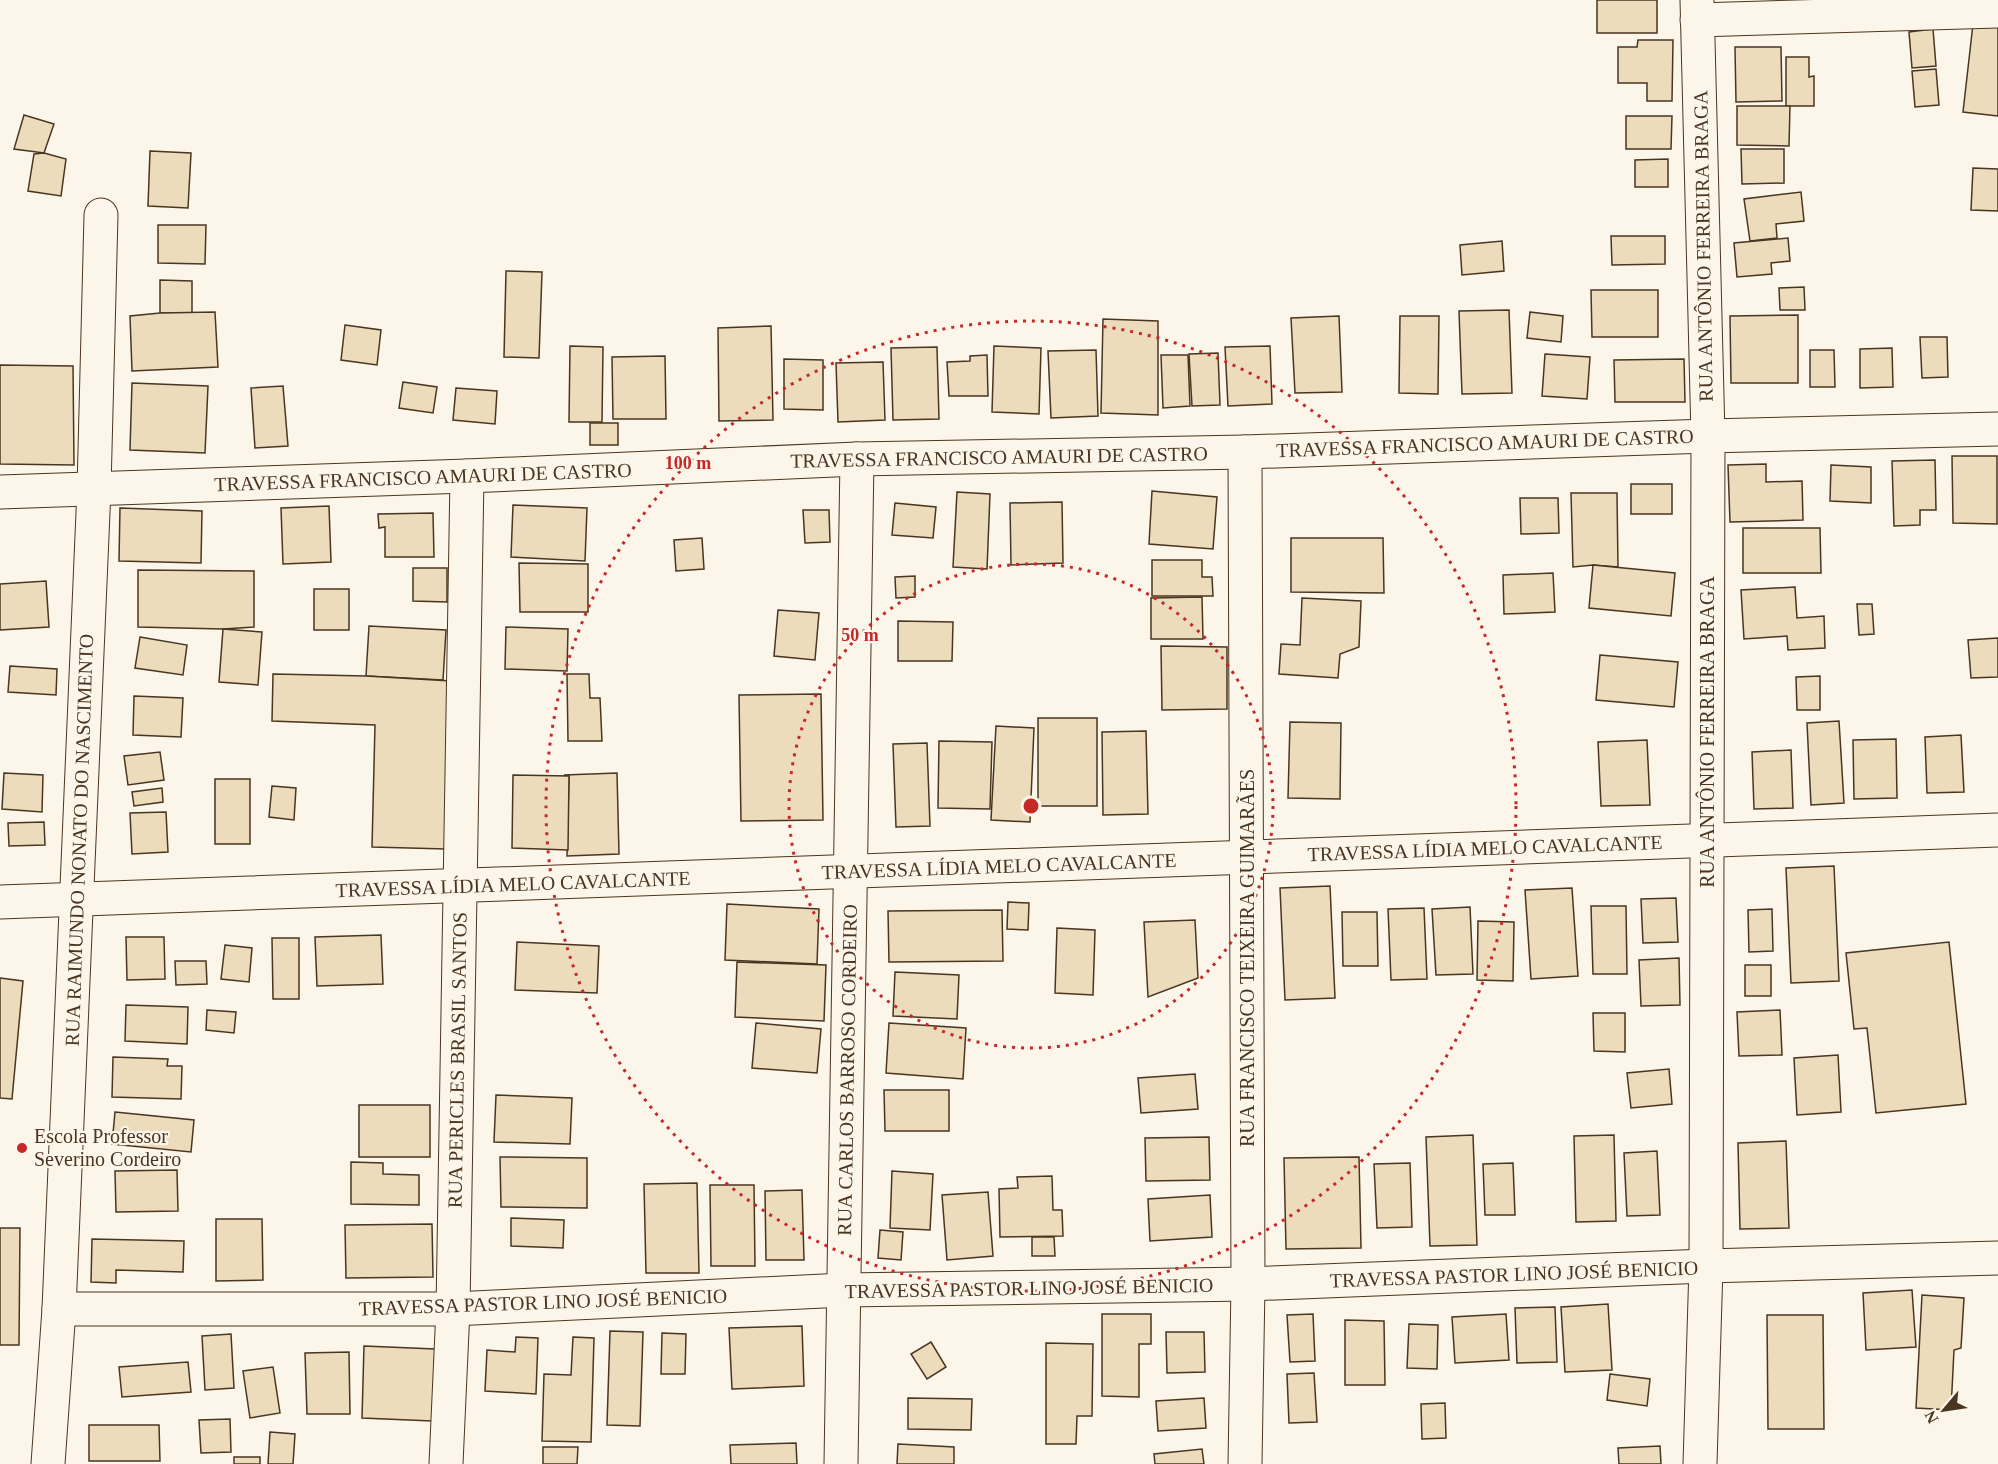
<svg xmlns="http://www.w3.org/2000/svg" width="1998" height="1464" font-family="Georgia,serif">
<rect width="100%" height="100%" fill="#fbf6e9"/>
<g fill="#ecdcbc" stroke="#4a3520" stroke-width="1.5">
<rect x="1597" y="0" width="60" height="33"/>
<polygon points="1973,24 1998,27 1998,116 1963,112"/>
<polygon points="1933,29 1936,66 1912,68 1909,32"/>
<polygon points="1638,40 1673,40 1672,101 1647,101 1647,83 1618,83 1618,47 1637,47"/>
<polygon points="1735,47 1781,47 1782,101 1736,102"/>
<polygon points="1786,57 1809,57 1809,77 1814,76 1814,106 1786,106"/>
<polygon points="1936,69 1939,105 1915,107 1912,71"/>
<polygon points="1737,106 1790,106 1789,146 1737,145"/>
<polygon points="24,115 54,124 44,153 14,149"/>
<polygon points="1626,116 1672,116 1671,149 1626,149"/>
<polygon points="1741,149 1784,149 1784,183 1742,184"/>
<polygon points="150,151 191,153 188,208 148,206"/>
<polygon points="44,153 66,159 61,196 28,191 34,154"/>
<polygon points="1668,159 1668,187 1635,187 1635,160"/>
<polygon points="1973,168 1998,169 1998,211 1971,210"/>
<polygon points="1801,192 1804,221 1776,224 1777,238 1750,241 1744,199"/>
<polygon points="158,225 206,225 205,264 158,263"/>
<polygon points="1611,236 1665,236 1665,264 1612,265"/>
<polygon points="1788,238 1790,261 1771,263 1772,274 1737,277 1734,243"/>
<polygon points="1502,241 1504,271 1462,275 1460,245"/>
<polygon points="506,271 542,272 539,358 504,357"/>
<polygon points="160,280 192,281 192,313 160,313"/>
<polygon points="1804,287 1805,310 1780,310 1779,288"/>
<polygon points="1591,290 1658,290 1658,337 1592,337"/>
<polygon points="1509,310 1512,393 1462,394 1459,311"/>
<polygon points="215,312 218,367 132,371 130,316 160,313"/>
<polygon points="1530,312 1563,316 1561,342 1527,338"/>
<polygon points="1798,315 1798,383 1731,383 1730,316"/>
<polygon points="1339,316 1342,392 1295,393 1291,318"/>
<polygon points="1400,316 1439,316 1438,394 1399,393"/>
<polygon points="1103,319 1158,321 1158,415 1101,413"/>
<polygon points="345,325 381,330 377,365 341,360"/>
<polygon points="771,326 773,420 719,421 718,328"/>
<polygon points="1920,337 1947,337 1948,377 1922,378"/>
<polygon points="570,346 603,347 602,422 569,422"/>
<polygon points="994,346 1041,348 1039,414 992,412"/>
<polygon points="1270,346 1272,404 1228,406 1225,347"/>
<polygon points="937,347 939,419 893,420 891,348"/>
<polygon points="1892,348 1893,387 1860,388 1860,349"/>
<polygon points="1096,350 1098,416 1051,418 1048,351"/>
<polygon points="1810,350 1834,350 1835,387 1810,387"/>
<polygon points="1218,353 1220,405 1192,406 1189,354"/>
<polygon points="1545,354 1590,357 1587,399 1542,396"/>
<polygon points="987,355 988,396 949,396 947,362 970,361 970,356"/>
<polygon points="1161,355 1188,355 1190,406 1163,408"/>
<polygon points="665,356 666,419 613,419 612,357"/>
<polygon points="784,359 823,360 823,410 784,409"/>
<polygon points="1684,359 1685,402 1615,402 1614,360"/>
<polygon points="883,362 885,420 838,422 836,363"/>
<polygon points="0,365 73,366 74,465 0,464"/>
<polygon points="403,382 437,387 433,413 399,408"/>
<polygon points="132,383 208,386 205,453 130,450"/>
<polygon points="283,386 288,446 255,448 251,388"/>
<polygon points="456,388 497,391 495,424 453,420"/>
<rect x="590" y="423" width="28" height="22"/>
<polygon points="1952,456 1997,456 1997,524 1953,523"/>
<polygon points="1935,460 1936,510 1920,510 1920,525 1894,526 1892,461"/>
<polygon points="1766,464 1766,482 1802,481 1803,520 1730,522 1728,465"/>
<polygon points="1831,465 1871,467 1871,503 1830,501"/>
<rect x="1631" y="484" width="41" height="30"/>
<polygon points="1152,491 1217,497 1213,549 1149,544"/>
<polygon points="957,492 990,494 987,569 953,567"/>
<polygon points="1571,493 1617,493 1618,567 1593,565 1573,567"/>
<polygon points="1520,498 1558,498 1559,533 1521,534"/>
<polygon points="1062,502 1063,563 1011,565 1010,503"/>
<polygon points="895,503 936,507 933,538 892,535"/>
<polygon points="513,505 587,508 585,561 511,557"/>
<polygon points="329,506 331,562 283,564 281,508"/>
<polygon points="120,508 202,511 201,563 119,561"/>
<polygon points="803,510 829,510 830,542 805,543"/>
<polygon points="433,513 434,557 385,557 385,527 379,528 378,514"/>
<polygon points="1743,528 1820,528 1821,573 1743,573"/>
<polygon points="702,538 704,569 676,571 674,540"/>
<polygon points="1291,538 1383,538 1384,593 1291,592"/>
<polygon points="1152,560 1202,560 1202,577 1212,577 1213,596 1152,596"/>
<polygon points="519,563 588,564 588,612 520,612"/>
<polygon points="1593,565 1675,573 1671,616 1589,608"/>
<polygon points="413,568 447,568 447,602 413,601"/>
<polygon points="138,570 254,571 254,627 223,629 138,627"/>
<polygon points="1553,573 1555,612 1504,614 1503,575"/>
<polygon points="915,576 915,597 896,598 895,577"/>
<polygon points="46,581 49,627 0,630 0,584"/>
<polygon points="1795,587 1797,618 1824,616 1825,648 1788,650 1787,636 1744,639 1741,590"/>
<rect x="314" y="589" width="35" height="41"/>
<polygon points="1202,597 1203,639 1151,639 1151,598"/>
<polygon points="1302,598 1361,601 1359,647 1340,654 1338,678 1279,674 1281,644 1300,645"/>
<polygon points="1857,604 1872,604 1874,634 1859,635"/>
<polygon points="778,610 819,613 815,660 774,656"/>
<polygon points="898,621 953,622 952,661 898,661"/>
<polygon points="369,626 446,630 443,680 366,676"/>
<polygon points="506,627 568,629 567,671 505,669"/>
<polygon points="223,629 262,632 258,685 219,682"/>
<polygon points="140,637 187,645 183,675 135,668"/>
<polygon points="1998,638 1998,677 1971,678 1968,640"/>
<polygon points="1161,646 1227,647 1227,709 1162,710"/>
<polygon points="1600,655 1678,662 1674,707 1596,700"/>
<polygon points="10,666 57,669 56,695 8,692"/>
<polygon points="273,674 366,676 451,681 446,849 372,847 375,725 272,721"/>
<polygon points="567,674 589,674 590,698 600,698 602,741 568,741"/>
<polygon points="1820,676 1820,710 1797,710 1796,677"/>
<polygon points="821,694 823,820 741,821 739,695"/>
<polygon points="134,696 183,698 181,737 133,735"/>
<rect x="1038" y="718" width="59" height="88"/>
<polygon points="1839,721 1844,803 1811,805 1807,723"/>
<polygon points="1290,722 1341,723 1340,799 1288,798"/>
<polygon points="996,726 1034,728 1030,822 991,820"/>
<polygon points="1146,731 1148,814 1103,815 1102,732"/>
<polygon points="1961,735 1964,792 1927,793 1925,737"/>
<polygon points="1896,739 1897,798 1854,799 1853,740"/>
<polygon points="1647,740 1650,805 1601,806 1598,742"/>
<polygon points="939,741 992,742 990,809 938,808"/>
<polygon points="927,743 930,826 896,827 893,744"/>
<polygon points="1791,750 1793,808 1754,809 1752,752"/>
<polygon points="160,752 164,780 128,785 124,756"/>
<polygon points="4,773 43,775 42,812 2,809"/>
<polygon points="617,773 619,854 567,856 569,776 564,775"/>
<polygon points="513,775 569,776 568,850 512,848"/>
<rect x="215" y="779" width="35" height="65"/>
<polygon points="272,786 296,788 294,820 269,817"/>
<polygon points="162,788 163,802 134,806 132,792"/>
<polygon points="166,812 168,852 132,854 130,813"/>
<polygon points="44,822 45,845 9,846 8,823"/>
<polygon points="1834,866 1839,981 1791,983 1786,868"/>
<polygon points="1330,886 1335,998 1285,1000 1280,888"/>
<polygon points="1572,888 1578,976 1531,979 1525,890"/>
<polygon points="1676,898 1678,942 1643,943 1641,899"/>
<polygon points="1008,902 1029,903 1028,930 1007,929"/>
<polygon points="727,904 819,909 817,964 725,960"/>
<polygon points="1591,906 1626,906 1627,974 1593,974"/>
<polygon points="1470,907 1473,974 1436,975 1432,909"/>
<polygon points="1424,908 1427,979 1391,980 1388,909"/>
<polygon points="1772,909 1773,951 1749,952 1748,910"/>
<polygon points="1002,910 1003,961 889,962 888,911"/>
<polygon points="1342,912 1377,912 1378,966 1343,966"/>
<polygon points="1195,920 1198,978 1148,997 1144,922"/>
<polygon points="1478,921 1514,922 1513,981 1477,980"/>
<polygon points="1057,928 1095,930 1093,995 1055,993"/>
<polygon points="381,935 383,984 317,986 315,937"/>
<polygon points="126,937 164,937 165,979 127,980"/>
<polygon points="272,938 299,938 299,999 273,999"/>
<polygon points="517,942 599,946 597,993 515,990"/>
<polygon points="1949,942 1966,1104 1876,1113 1867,1028 1854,1029 1846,953"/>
<polygon points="225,945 252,948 249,982 221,979"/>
<polygon points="1679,958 1680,1005 1641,1006 1639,960"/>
<polygon points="175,961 206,961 207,984 176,985"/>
<polygon points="737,962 826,965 824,1021 735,1017"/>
<rect x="1745" y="965" width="26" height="31"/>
<polygon points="895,972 959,975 957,1019 893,1016"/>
<polygon points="0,978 23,981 12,1099 0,1098"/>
<polygon points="126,1005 188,1007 187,1044 125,1041"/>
<polygon points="207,1010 236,1012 234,1033 206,1030"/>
<polygon points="1780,1010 1782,1055 1739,1056 1737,1012"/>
<polygon points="1593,1013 1625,1013 1625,1052 1594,1051"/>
<polygon points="756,1023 821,1029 817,1073 752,1068"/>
<polygon points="889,1023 966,1028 963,1079 886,1073"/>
<polygon points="1838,1055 1841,1112 1797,1115 1794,1058"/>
<polygon points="113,1057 168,1059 167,1066 182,1066 181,1099 112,1097"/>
<polygon points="1669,1069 1672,1104 1631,1108 1627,1073"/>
<polygon points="1195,1074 1198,1109 1141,1113 1138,1078"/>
<polygon points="884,1090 949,1090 949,1131 885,1131"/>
<polygon points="496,1095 572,1098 570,1144 494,1142"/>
<rect x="359" y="1105" width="71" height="52"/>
<polygon points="115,1112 194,1120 191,1152 112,1144"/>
<polygon points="1473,1135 1477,1245 1430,1246 1426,1137"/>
<polygon points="1614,1135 1616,1221 1576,1222 1574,1136"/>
<polygon points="1209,1137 1210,1180 1146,1181 1145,1138"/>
<polygon points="1786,1141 1789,1228 1740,1229 1738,1143"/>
<polygon points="1657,1151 1660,1215 1627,1216 1624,1153"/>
<polygon points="500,1157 587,1158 587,1208 501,1207"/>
<polygon points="1359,1157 1361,1248 1286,1249 1284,1158"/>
<polygon points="351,1162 383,1163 383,1174 419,1175 419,1205 351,1204"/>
<polygon points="1410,1163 1412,1227 1377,1228 1374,1164"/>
<polygon points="1513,1163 1515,1215 1485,1215 1483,1164"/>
<polygon points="177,1170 178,1211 116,1212 115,1171"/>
<polygon points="892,1171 933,1174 930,1230 890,1228"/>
<polygon points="1052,1176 1053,1210 1062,1210 1063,1236 1000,1237 999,1189 1018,1188 1017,1177"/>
<polygon points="697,1183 699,1273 646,1273 644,1184"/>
<polygon points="710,1185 754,1185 755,1266 711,1266"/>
<polygon points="802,1190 804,1260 766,1260 765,1191"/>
<polygon points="988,1192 993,1256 947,1260 942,1195"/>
<polygon points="1210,1195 1212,1237 1150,1241 1148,1199"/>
<polygon points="511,1218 564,1220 563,1248 511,1246"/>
<polygon points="216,1219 262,1219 263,1280 216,1281"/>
<polygon points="432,1224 433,1277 346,1278 345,1225"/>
<polygon points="0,1228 20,1228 19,1345 0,1345"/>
<polygon points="880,1230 903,1232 901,1260 878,1258"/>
<polygon points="1032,1237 1054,1237 1055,1256 1032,1256"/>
<polygon points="92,1239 184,1241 183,1272 116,1270 116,1283 91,1282"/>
<polygon points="1912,1290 1916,1347 1866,1350 1863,1293"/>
<polygon points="1922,1295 1964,1298 1961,1348 1954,1350 1951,1410 1916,1408"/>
<polygon points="1608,1304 1612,1370 1565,1372 1561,1307"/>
<polygon points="1555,1307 1557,1362 1517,1363 1515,1308"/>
<polygon points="1102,1314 1151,1314 1151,1344 1139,1344 1139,1397 1102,1396"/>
<polygon points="1313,1314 1315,1361 1290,1362 1287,1315"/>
<polygon points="1506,1314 1509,1360 1455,1363 1452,1317"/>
<polygon points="1767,1315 1823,1315 1824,1429 1768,1429"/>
<polygon points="1345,1320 1384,1321 1385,1385 1345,1385"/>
<polygon points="1409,1324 1438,1325 1437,1369 1407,1368"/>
<polygon points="802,1326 804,1386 732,1389 729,1328"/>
<polygon points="610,1331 643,1332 640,1426 607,1425"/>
<polygon points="1166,1332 1204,1332 1205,1372 1167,1373"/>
<polygon points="662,1333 686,1334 685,1374 661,1374"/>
<polygon points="231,1334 234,1388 205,1390 202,1336"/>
<polygon points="516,1337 538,1338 536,1394 485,1391 487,1350 515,1352"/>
<polygon points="573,1337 594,1338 591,1442 542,1441 544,1374 571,1375"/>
<polygon points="931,1342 946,1367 927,1379 911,1354"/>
<polygon points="1046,1343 1093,1344 1092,1416 1077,1416 1076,1444 1046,1444"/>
<polygon points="364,1346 435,1349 432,1421 362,1418"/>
<polygon points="349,1352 350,1414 307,1414 305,1353"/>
<polygon points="188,1362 191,1392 122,1397 119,1367"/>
<polygon points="273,1367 280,1413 250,1418 243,1371"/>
<polygon points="1314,1373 1317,1422 1289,1423 1287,1374"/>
<polygon points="1610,1374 1650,1379 1647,1406 1607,1400"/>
<polygon points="908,1398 972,1399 971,1430 908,1429"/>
<polygon points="1204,1398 1206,1428 1158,1431 1156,1401"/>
<polygon points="1445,1403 1446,1438 1422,1439 1421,1404"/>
<polygon points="230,1419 231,1452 201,1453 199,1420"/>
<polygon points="89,1425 159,1425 160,1461 89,1461"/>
<polygon points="270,1432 295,1434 293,1464 268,1464"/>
<polygon points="796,1443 797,1464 731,1464 730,1445"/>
<polygon points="898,1444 954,1447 954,1464 897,1464"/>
<polygon points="1660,1446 1661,1464 1619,1464 1618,1448"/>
<polygon points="543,1447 578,1447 577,1464 543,1464"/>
<polygon points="1202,1449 1204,1464 1155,1464 1154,1454"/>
<rect x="234" y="1457" width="26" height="7"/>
</g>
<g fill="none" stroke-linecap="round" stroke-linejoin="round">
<defs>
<g id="minor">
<polyline points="1697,0 1708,436 1706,1266 1700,1464"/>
<polyline points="1697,20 1998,11"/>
<polyline points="0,492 467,476 857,459 1245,452 1708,436 1998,429"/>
<polyline points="0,902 1998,830"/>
<polyline points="59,1309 453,1309 844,1290 1248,1284 1706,1266 1998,1258"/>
<polyline points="48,1464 59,1309 94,489 101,215"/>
<polyline points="446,1464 453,1309 467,476"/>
<polyline points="841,1464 857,459"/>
<polyline points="1245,1464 1248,1284 1245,452"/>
</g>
</defs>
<use href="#minor" stroke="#4a3520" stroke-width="35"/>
<use href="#minor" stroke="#fbf6e9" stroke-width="33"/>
</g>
<g fill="none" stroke="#c62828" stroke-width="3" stroke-dasharray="3 6">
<circle cx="1031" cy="806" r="242"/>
<circle cx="1031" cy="806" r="485"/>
</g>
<circle fill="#c62828" stroke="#fbf6e9" stroke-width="2" cx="22" cy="1148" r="6"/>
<g text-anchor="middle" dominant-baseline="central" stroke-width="4.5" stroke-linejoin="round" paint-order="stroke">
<g font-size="20" fill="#4a3520" stroke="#fbf6e9">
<text transform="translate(1703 246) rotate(-91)">RUA ANTÔNIO FERREIRA BRAGA</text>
<text transform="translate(1485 443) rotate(-2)">TRAVESSA FRANCISCO AMAURI DE CASTRO</text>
<text transform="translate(999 457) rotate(-1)">TRAVESSA FRANCISCO AMAURI DE CASTRO</text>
<text transform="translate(423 477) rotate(-2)">TRAVESSA FRANCISCO AMAURI DE CASTRO</text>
<text transform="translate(1707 732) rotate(-90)">RUA ANTÔNIO FERREIRA BRAGA</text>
<text transform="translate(79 840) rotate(-88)">RUA RAIMUNDO NONATO DO NASCIMENTO</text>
<text transform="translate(1485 848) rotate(-2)">TRAVESSA LÍDIA MELO CAVALCANTE</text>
<text transform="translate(999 866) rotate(-2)">TRAVESSA LÍDIA MELO CAVALCANTE</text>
<text transform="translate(513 884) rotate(-2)">TRAVESSA LÍDIA MELO CAVALCANTE</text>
<text transform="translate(1247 958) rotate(-90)">RUA FRANCISCO TEIXEIRA GUIMARÃES</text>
<text transform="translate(457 1060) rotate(-89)">RUA PERICLES BRASIL SANTOS</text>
<text transform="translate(847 1070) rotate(-89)">RUA CARLOS BARROSO CORDEIRO</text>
<text transform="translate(1514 1274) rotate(-2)">TRAVESSA PASTOR LINO JOSÉ BENICIO</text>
<text transform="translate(1029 1288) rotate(-1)">TRAVESSA PASTOR LINO JOSÉ BENICIO</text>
<text transform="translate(543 1302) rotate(-2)">TRAVESSA PASTOR LINO JOSÉ BENICIO</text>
</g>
<g font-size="20" fill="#4a3520" stroke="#fbf6e9" text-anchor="start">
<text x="34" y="1136">Escola Professor<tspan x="34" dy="23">Severino Cordeiro</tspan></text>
</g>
</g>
<circle cx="1031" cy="806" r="9" fill="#c62828" stroke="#fbf6e9" stroke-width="3"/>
<g font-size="18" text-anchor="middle" font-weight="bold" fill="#c62828" stroke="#fbf6e9" stroke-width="4.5" stroke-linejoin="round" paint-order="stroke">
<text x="688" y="469">100 m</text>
<text x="860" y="641">50 m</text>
</g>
<g transform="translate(1944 1410) rotate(241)" stroke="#fbf6e9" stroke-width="4.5" paint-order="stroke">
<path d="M0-4.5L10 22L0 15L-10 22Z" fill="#4a3520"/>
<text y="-9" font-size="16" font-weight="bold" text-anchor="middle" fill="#4a3520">N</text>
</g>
</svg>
